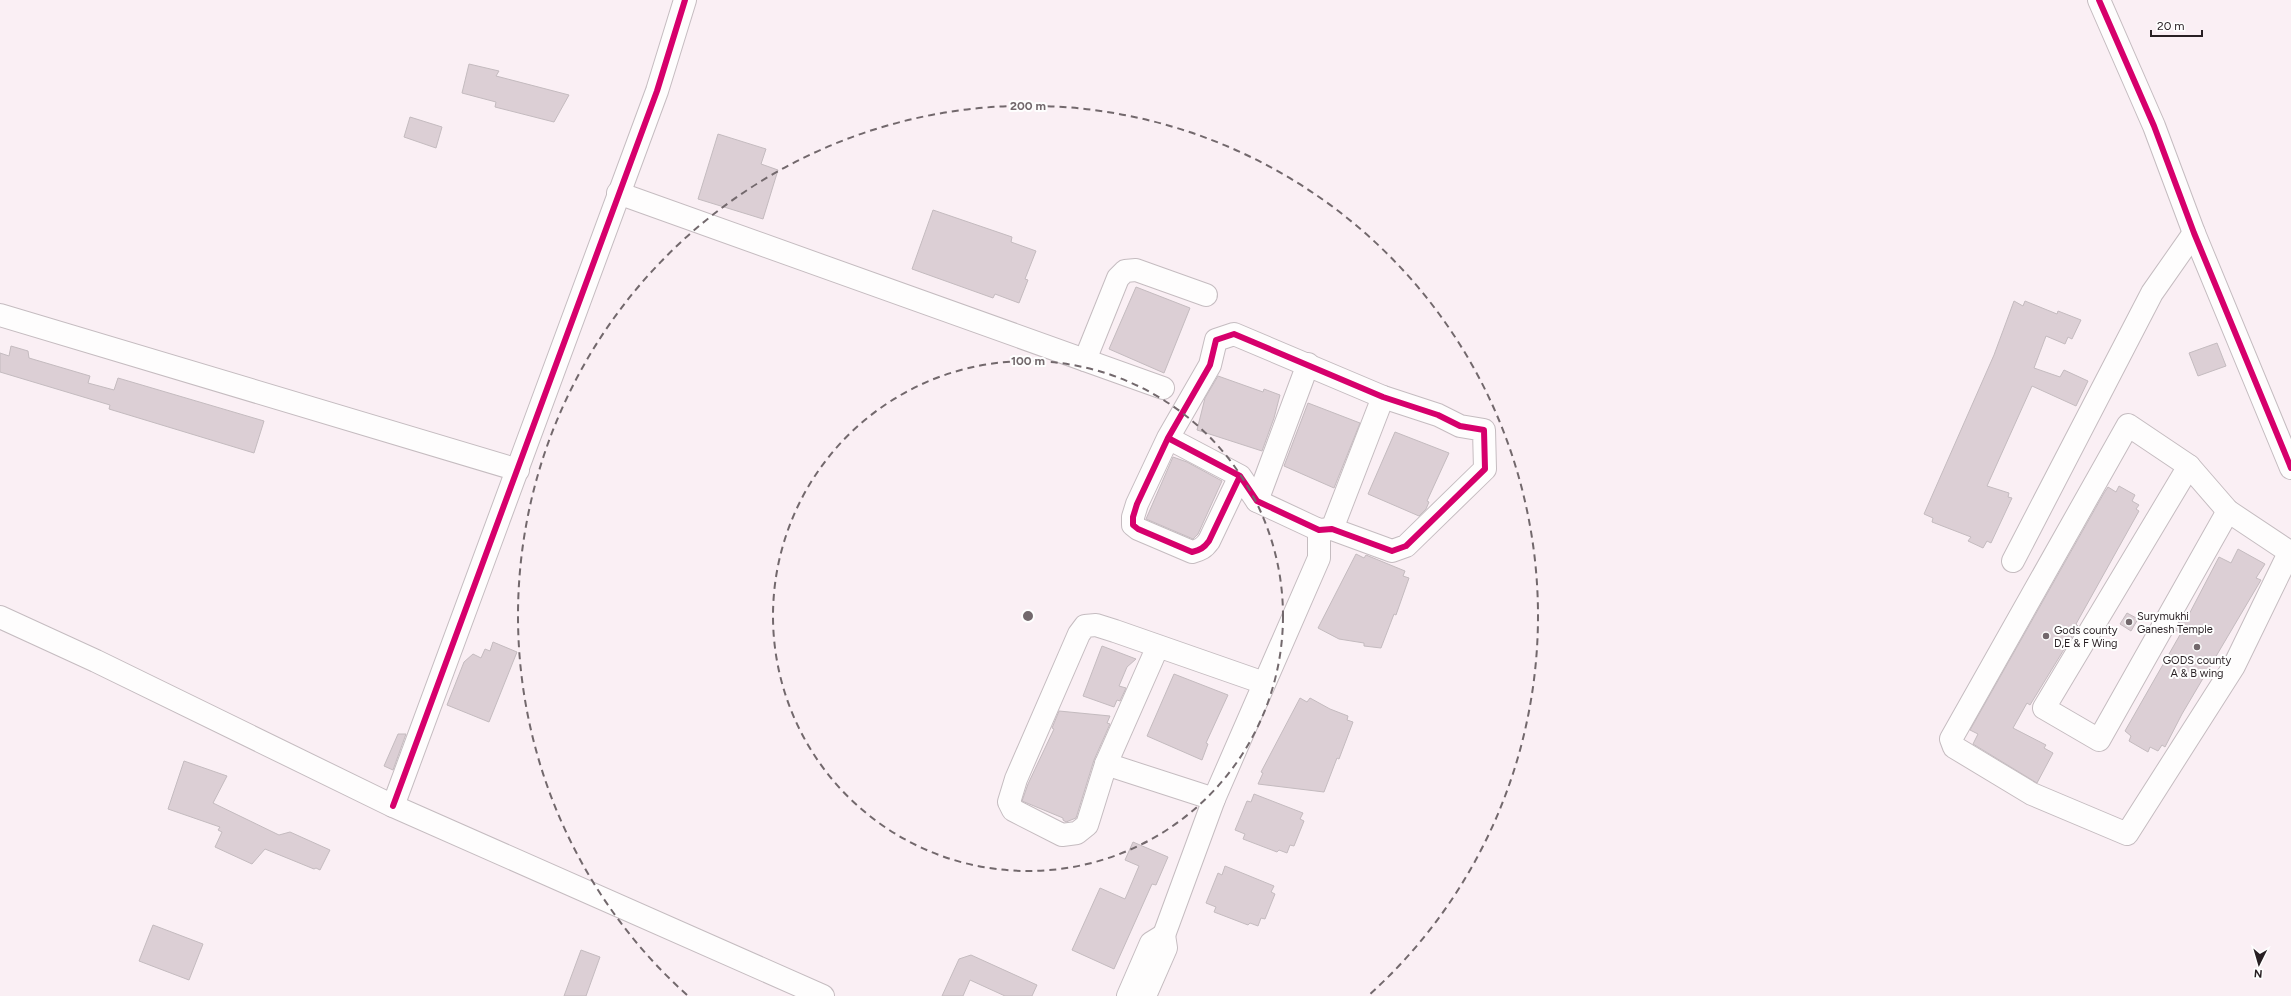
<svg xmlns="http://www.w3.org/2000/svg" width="2291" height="996" font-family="Figtree,sans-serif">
<rect width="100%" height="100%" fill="#faeff4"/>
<g fill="#dccfd5" stroke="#c4bbbf">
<polygon points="469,64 499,71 496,76 569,95 554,122 495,107 496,102 462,93"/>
<polygon points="410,117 442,127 436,148 404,137"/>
<polygon points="718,134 766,149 761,164 778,170 763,219 698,199"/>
<polygon points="933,210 1012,237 1011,242 1036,251 1025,279 1028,280 1019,303 995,294 993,298 912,269"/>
<polygon points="1136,287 1190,308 1164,373 1109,349"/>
<polygon points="2014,301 2023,306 2025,301 2057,314 2058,311 2081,320 2072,339 2068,337 2065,344 2046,336 2034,368 2060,377 2064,370 2088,381 2076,406 2032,386 1987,486 2009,493 2008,497 2012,498 1991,543 1987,541 1983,548 1968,541 1971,537 1932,522 1933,518 1924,514 1994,355"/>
<polygon points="2217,343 2226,366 2198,376 2189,353"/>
<polygon points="11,346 28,351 29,358 90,376 88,383 114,390 118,378 264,421 254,453 109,409 110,405 0,372 0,353 9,356"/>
<polygon points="1218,376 1263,392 1264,389 1280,395 1274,418 1262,451 1197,430 1205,398"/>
<polygon points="1308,403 1360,423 1334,488 1284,466"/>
<polygon points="1395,432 1449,453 1427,501 1429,502 1426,509 1419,516 1368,494"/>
<polygon points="1173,457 1187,462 1222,481 1198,534 1193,539 1146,519"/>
<polygon points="2119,486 2135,495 2132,501 2139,505 2136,509 2139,511 2076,624 2078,626 2071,638 2030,705 2027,703 2013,728 2046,745 2044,748 2053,753 2037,783 1973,744 1978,734 1970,730 2104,493 2108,487 2116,492"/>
<polygon points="2238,549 2265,564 2256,578 2261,580 2182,714 2165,747 2162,745 2158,751 2150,747 2148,752 2129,741 2131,736 2125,731 2181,633 2175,630 2181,620 2185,622 2219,557 2231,563"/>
<polygon points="1356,554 1364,558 1366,555 1405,571 1403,576 1409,578 1396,615 1394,614 1381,648 1364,646 1364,643 1339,639 1318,628"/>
<polygon points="2127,613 2138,619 2131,631 2120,624"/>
<polygon points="493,642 517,652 489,722 447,705 464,662 473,654 481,658 485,649 490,651"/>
<polygon points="1102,646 1136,659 1127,667 1119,686 1126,688 1120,701 1117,700 1114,707 1083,696"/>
<polygon points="1174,674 1228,695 1206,743 1208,744 1202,760 1147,736"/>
<polygon points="1300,698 1307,702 1310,698 1330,709 1348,716 1347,720 1353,722 1339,759 1337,758 1324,792 1258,784 1263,773 1261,772"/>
<polygon points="1059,711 1110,716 1107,723 1110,724 1094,760 1076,818 1066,822 1063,820 1063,818 1022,801 1028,784 1054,729 1052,728"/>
<polygon points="398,734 406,734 393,770 384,766"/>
<polygon points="184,761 227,776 213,803 279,835 290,832 330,850 320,870 316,868 314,869 265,849 252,864 215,847 222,832 218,830 220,827 168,809"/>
<polygon points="1254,794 1303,813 1300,819 1304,821 1294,846 1290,845 1287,853 1279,850 1277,852 1243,839 1245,834 1235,830 1247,801 1251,802"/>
<polygon points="1133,842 1168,857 1156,885 1152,884 1114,969 1072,950 1100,888 1125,899 1139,866 1125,860"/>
<polygon points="1225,866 1274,886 1271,892 1275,894 1265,919 1261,918 1258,926 1250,923 1248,925 1214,912 1216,907 1206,903 1218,873 1222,875"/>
<polygon points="153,925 203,944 189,980 139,961"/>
<polygon points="581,950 600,957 586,996 564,996"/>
<polygon points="971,955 1037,985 1032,996 1005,996 970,980 963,996 942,996 959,959"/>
</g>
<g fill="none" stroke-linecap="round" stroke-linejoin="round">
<defs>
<g id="minor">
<polyline points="2099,0 2154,126 2194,233 2291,468"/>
<polyline points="618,193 1163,388"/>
<polyline points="0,315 518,470"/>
<polyline points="1085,360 1118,278 1125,271 1136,270 1206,295"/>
<path d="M1168,438L1240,476L1257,501L1319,530L1332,529L1392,551L1406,546L1485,469L1484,430L1460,426L1438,415L1383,397L1234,334L1216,340L1210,365L1168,438L1137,504L1133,517V525L1138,529L1192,552C1200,550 1204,548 1209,541L1240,476"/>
<polyline points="2189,466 2044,708 2099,740 2228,511"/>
<polyline points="1257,501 1308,364"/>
<polyline points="1332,529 1383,397"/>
<polyline points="2289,553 2234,666 2127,834 2032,794 1954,747 1951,739 2128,425 2189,466 2228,511 2291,553"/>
<polyline points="2013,561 2152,293 2194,233"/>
<polyline points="1158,646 1106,764 1087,825 1077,833 1062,835 1013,810 1009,802 1016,779 1079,634 1085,626 1096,625 1115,631 1264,683"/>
<polyline points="1106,764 1214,799"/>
<polyline points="393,806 657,91 685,0"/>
<polyline points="1164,935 1214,799 1319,558 1319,530"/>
<polyline points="1128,996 1151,943 1164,935 1166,948 1145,996"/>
</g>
<polyline id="major" points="0,617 96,661 393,806 823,996"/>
</defs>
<use href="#minor" stroke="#c5bcc0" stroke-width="24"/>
<use href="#major" stroke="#c5bcc0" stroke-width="24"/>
<use href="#minor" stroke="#fefdfd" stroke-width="22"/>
<use href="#major" stroke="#fefdfd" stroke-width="22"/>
<defs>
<g id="cycleway">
<polyline points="2099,0 2154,126 2194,233 2291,468"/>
<path d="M1168,438L1240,476L1257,501L1319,530L1332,529L1392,551L1406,546L1485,469L1484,430L1460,426L1438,415L1383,397L1234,334L1216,340L1210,365L1168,438L1137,504L1133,517V525L1138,529L1192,552C1200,550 1204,548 1209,541L1240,476"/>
<polyline points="393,806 657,91 685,0"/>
</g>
</defs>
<use href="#cycleway" stroke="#fefefe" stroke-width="8"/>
<use href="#cycleway" stroke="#d6006c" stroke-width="6"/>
</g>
<g fill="none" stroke="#72686c" stroke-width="2" stroke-dasharray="7 5">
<circle cx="1028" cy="616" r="255"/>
<path d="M687 995A510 510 0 1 1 1369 995"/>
</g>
<g fill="#72686c" stroke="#fefefe" stroke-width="1.5">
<circle cx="2129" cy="622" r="4"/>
<circle cx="2046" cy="636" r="4"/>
<circle cx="2197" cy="647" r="4"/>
</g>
<g text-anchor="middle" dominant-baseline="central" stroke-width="4" stroke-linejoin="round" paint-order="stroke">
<g font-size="11" fill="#281f23" stroke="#fefefe" text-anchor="start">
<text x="2137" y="616">Surymukhi<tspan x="2137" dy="13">Ganesh Temple</tspan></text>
<text x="2054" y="630">Gods county<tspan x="2054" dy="13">D,E &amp; F Wing</tspan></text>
<text x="2197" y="660" text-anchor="middle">GODS county<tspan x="2197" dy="13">A &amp; B wing</tspan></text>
</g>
</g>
<circle cx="1028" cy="616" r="6" fill="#72686c" stroke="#fefefe" stroke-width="2"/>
<g font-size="12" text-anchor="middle" font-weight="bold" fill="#72686c" stroke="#fefefe" stroke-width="4" stroke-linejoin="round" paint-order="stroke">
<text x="1028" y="110">200 m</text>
<text x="1028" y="365">100 m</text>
</g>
<g transform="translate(2259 964) rotate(185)" stroke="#fefefe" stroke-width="3" paint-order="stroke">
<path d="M0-3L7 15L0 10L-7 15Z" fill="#281f23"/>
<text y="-6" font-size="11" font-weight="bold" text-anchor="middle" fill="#281f23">N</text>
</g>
<path d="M2151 30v6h51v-6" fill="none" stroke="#281f23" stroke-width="2"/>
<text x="2157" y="30" font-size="12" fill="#281f23" stroke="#fefefe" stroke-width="3" paint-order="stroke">20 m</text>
</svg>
